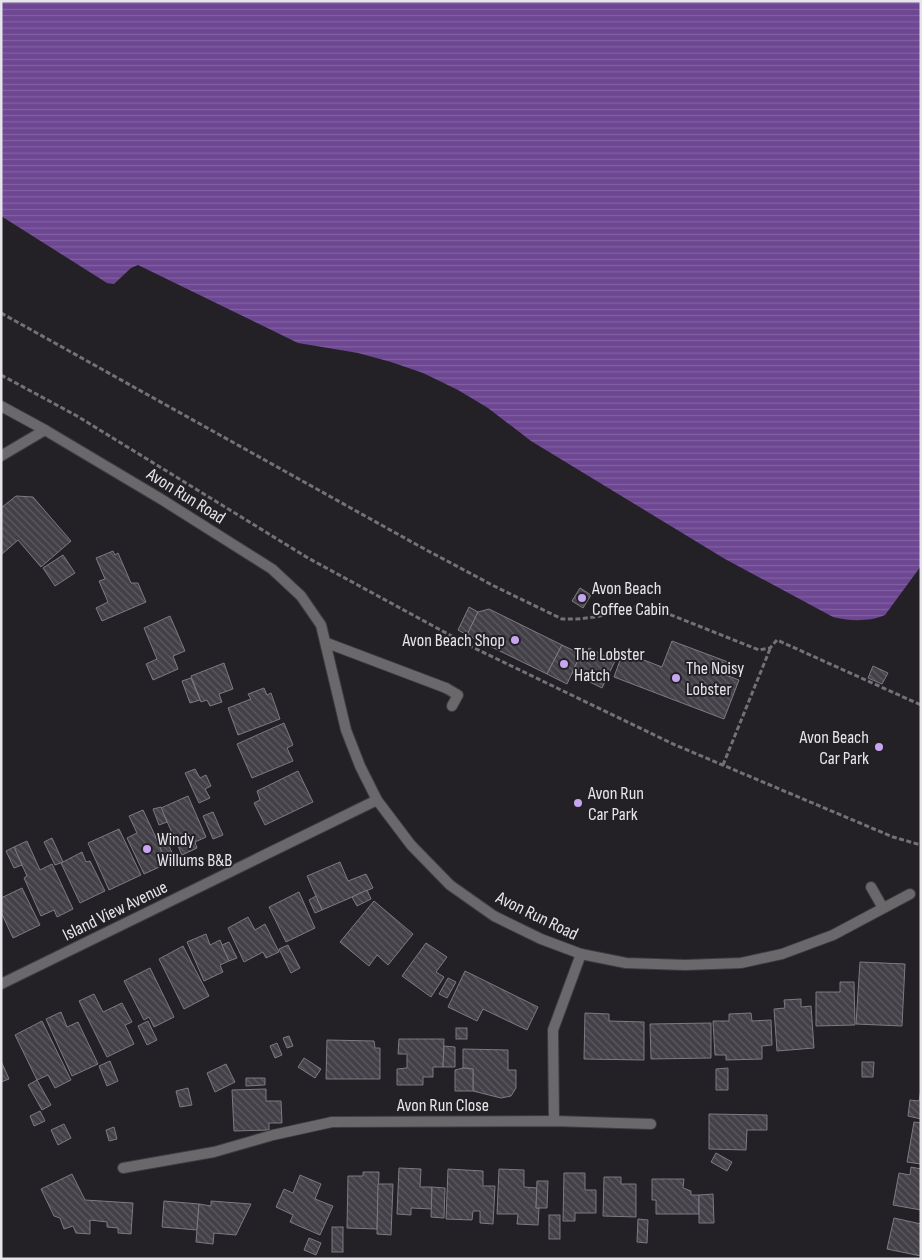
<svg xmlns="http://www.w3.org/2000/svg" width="922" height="1260" font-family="'Sofia Sans Condensed',sans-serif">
<defs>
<pattern id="water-rules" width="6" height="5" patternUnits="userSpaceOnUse" patternTransform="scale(1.25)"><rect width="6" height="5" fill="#6d4792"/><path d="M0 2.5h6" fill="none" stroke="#8261a1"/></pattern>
<pattern id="building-back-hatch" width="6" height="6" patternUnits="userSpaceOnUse" patternTransform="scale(1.25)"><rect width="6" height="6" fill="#434047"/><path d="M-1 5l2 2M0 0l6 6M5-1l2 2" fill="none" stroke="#5e5b62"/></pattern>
</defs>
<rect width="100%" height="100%" fill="#232026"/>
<path fill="url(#water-rules)" d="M1,1H921V566L885,615C870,622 848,621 833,617L725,559L531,441L488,408L458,390L423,373L391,362L358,353L298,343L138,265L131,268L114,284L107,283L1,216Z"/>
<g fill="url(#building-back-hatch)" stroke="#7d7a82">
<polygon points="16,496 33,497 71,541 41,567 18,540 1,555 1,508"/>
<polygon points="113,551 115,555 118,553 131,583 138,583 146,602 102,621 96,608 108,602 99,581 105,579 96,558"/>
<polygon points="63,555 75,573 55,586 43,568"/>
<polygon points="580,588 591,595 583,608 572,601"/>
<polygon points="469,607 478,612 467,635 458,630"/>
<polygon points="489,609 562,645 547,674 467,635 478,612"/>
<polygon points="170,616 185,651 173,656 178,669 153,680 146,664 157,659 144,628"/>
<polygon points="672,641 728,662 723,674 739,680 724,719 614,677 623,652 662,667"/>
<polygon points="562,645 581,654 567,684 547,674"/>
<polygon points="589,648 615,661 602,688 572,673 581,654 585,656"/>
<polygon points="224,663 233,689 219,694 222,702 210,706 207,700 201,702 191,676"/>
<polygon points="873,666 888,673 882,684 868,678"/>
<polygon points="191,678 200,700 190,703 182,681"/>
<polygon points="264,688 267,695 271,693 280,719 238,735 228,708 251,699 248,694"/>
<polygon points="284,723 293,745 287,748 293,761 252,778 237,744"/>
<polygon points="195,769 200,778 206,775 211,786 205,789 210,798 199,803 185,773"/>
<polygon points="298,771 313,802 265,825 254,803 260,800 257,791"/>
<polygon points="188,796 206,837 195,842 197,848 182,855 161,808"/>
<polygon points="161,807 167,822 159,825 153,809"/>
<polygon points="143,810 168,863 144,874 127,838 137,833 129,816"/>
<polygon points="213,812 223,835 213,839 203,816"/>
<polygon points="119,829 141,875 109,890 88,843"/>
<polygon points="163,833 174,857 166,861 155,836"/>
<polygon points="52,838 63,862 55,865 44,842"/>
<polygon points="27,841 40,870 52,864 73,909 57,917 54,910 41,916 24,878 27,876 14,847"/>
<polygon points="14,847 22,865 14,868 6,851"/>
<polygon points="82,852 86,862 90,861 105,891 80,903 61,863"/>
<polygon points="340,862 348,881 366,874 373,888 322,910 307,876"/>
<polygon points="22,888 40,925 13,938 1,912 1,898"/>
<polygon points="367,890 371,899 357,906 352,897"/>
<polygon points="299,892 315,928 286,942 269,907"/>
<polygon points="316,896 322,910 315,913 309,900"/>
<polygon points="374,901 413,934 388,965 377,955 369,966 340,942"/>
<polygon points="248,917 255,930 265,924 279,952 266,958 263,952 244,962 228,928"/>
<polygon points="206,934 210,945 220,940 229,961 220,965 223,972 204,981 187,942"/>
<polygon points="229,942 237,958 229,961 222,945"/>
<polygon points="426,943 447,957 436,972 444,977 431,997 402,976"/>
<polygon points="288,945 300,968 291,973 279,949"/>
<polygon points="183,946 209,996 184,1009 159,959"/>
<polygon points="860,962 905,964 902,1026 856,1024"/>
<polygon points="150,968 174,1017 154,1027 149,1017 144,1020 124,981"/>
<polygon points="465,971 538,1007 527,1030 483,1009 477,1021 448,1007"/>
<polygon points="448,978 456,982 447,998 439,994"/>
<polygon points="840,982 854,982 855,1025 816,1026 816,992 840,992"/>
<polygon points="94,994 103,1012 122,1003 132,1022 125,1025 134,1044 107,1057 79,1001"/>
<polygon points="801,999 801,1007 811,1006 814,1048 777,1051 774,1009 785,1008 784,1000"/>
<polygon points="61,1012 67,1027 78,1022 98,1064 72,1076 46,1019"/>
<polygon points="585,1013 609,1014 609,1021 644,1022 644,1060 584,1059"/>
<polygon points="751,1013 752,1021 771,1020 772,1045 762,1046 762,1059 726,1060 726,1055 715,1055 713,1021 729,1021 729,1014"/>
<polygon points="42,1021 71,1080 55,1088 48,1075 37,1080 15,1035"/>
<polygon points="148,1021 157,1040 147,1045 138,1026"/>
<polygon points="711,1023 711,1058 651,1059 650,1024"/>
<rect x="456" y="1028" width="11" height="11"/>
<polygon points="289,1036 293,1046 287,1048 283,1038"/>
<polygon points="399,1039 444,1039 443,1067 433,1067 433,1077 423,1077 423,1085 397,1085 397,1069 407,1068 407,1054 398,1054"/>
<polygon points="327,1040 374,1041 375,1048 380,1048 380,1079 326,1079"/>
<polygon points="277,1043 282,1055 275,1058 270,1046"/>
<polygon points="444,1046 455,1047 455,1067 443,1067"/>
<polygon points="463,1049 508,1050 508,1070 516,1070 516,1088 511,1096 501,1098 473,1091 473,1069 463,1068"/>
<polygon points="304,1058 321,1069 315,1078 298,1067"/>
<polygon points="1,1061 9,1079 1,1082"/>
<polygon points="110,1061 118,1081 107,1086 99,1066"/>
<polygon points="862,1062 874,1062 873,1077 862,1077"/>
<polygon points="226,1064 235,1082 215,1092 207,1073"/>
<polygon points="463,1068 473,1069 473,1091 455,1091 455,1070"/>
<polygon points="728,1068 728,1090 716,1090 716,1069"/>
<polygon points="246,1078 265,1078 265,1085 246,1086"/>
<polygon points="37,1080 51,1105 42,1110 28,1085"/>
<polygon points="188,1088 192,1105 180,1107 176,1091"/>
<polygon points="266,1089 266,1101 281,1101 282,1123 269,1123 269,1130 234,1131 232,1090"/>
<polygon points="921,1089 921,1119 908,1116 910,1100 919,1101"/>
<polygon points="40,1111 45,1121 34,1126 30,1116"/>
<polygon points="709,1114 767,1115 767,1130 747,1130 746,1150 709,1149"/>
<polygon points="914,1122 921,1123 921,1164 907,1162"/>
<polygon points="64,1124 71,1138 58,1145 51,1130"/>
<polygon points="114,1127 117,1139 109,1141 106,1130"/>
<polygon points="716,1153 732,1162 727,1171 711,1162"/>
<polygon points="911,1167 921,1169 921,1210 893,1205 899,1173 910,1175"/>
<polygon points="399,1168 421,1169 420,1187 432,1187 432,1209 411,1208 411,1215 397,1214"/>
<polygon points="448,1169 483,1171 483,1186 495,1186 493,1224 480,1223 480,1211 473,1211 472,1220 446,1219"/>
<polygon points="499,1169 524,1170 524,1187 537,1188 536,1208 539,1208 538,1225 517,1224 518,1214 497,1214"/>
<polygon points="363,1172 379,1172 377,1229 347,1228 348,1176 363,1176"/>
<polygon points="564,1173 585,1173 585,1190 596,1190 596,1213 575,1213 575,1221 563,1221"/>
<polygon points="72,1174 85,1200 133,1203 131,1234 118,1233 118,1228 107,1227 107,1222 90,1220 90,1234 76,1233 73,1226 64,1229 60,1218 54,1216 41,1189"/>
<polygon points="300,1175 321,1184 315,1199 333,1206 320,1235 290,1222 293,1215 276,1207 284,1189 293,1193"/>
<polygon points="604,1177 621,1177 621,1184 636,1184 636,1217 603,1216"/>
<polygon points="652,1179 684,1179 683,1188 691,1191 691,1195 699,1195 699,1214 656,1214 656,1200 652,1200"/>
<polygon points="537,1181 548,1181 547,1208 536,1208"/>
<polygon points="378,1184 393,1184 391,1235 377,1234"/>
<polygon points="432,1187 445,1188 444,1218 431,1217"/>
<polygon points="713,1194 714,1223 699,1223 699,1195"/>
<polygon points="164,1201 199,1204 197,1230 162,1227"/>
<polygon points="211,1201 251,1204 236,1235 214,1233 213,1244 196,1242 199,1204 211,1206"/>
<rect x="549" y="1215" width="11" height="24"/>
<polygon points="894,1218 921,1224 921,1256 887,1249"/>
<polygon points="638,1219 648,1220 647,1243 637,1242"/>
<rect x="332" y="1227" width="11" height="25"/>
<polygon points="309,1238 321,1243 316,1255 304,1250"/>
</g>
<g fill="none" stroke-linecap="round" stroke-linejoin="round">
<defs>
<g id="service">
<polyline points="446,688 458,695 452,706"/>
<polyline points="123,1168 214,1152 273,1135 332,1122"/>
</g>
<g id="minor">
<polyline points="1,406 45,430 161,499 272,569 301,596 321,625 346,730 360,766 377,800 411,845 450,885 494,916 541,939 581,954 626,963 685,965 741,963 782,954 833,935 910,894"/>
<polyline points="1,456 45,430"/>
<polyline points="327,643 446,688"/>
<polyline points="871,887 883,908"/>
<polyline points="1,984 377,800"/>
<polyline points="554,1121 553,1030 581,954"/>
<polyline points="332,1122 554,1121 651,1124"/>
</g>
</defs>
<use href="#service" stroke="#3e3c41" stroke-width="12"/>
<use href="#minor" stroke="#3e3c41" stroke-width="12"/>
<g stroke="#737176" stroke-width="3" stroke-dasharray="5 2.5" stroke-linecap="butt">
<polyline points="1,313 419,546 494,586 562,619 577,619 596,617 633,607 651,607 759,650 770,648 777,640 921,705"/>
<polyline points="1,375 77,416 308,558 470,646 673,744 893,837 921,845"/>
<polyline points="723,765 770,649"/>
</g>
<use href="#service" stroke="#6a686b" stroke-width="10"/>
<use href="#minor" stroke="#6a686b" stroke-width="10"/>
</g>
<g fill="#c8a6ef" stroke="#232026" stroke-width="2">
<circle cx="582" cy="598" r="5"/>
<circle cx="515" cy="640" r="5"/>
<circle cx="564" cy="664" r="5"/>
<circle cx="676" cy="678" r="5"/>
<circle cx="879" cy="747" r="5"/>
<circle cx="578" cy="803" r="5"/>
<circle cx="147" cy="849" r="5"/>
</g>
<g text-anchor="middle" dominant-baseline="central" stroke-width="4" stroke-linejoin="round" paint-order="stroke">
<g font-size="18" fill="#e6e5e9" stroke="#232026">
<text transform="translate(186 496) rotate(32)">Avon Run Road</text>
<text transform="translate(115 911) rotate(-26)">Island View Avenue</text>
<text transform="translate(537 916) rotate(26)">Avon Run Road</text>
<text x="443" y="1105">Avon Run Close</text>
</g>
<g font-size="18" fill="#e6e5e9" stroke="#232026" text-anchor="start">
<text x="592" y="588">Avon Beach<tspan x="592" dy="21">Coffee Cabin</tspan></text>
<text x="505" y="640" text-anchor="end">Avon Beach Shop</text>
<text x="574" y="654">The Lobster<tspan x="574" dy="21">Hatch</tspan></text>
<text x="686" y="668">The Noisy<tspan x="686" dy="21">Lobster</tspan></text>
<text x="869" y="737" text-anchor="end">Avon Beach<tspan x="869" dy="21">Car Park</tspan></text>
<text x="588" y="793">Avon Run<tspan x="588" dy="21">Car Park</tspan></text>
<text x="157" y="839">Windy<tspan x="157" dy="21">Willums B&amp;B</tspan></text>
</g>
</g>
<rect width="922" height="1260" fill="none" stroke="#e6e5e9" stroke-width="5"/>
</svg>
